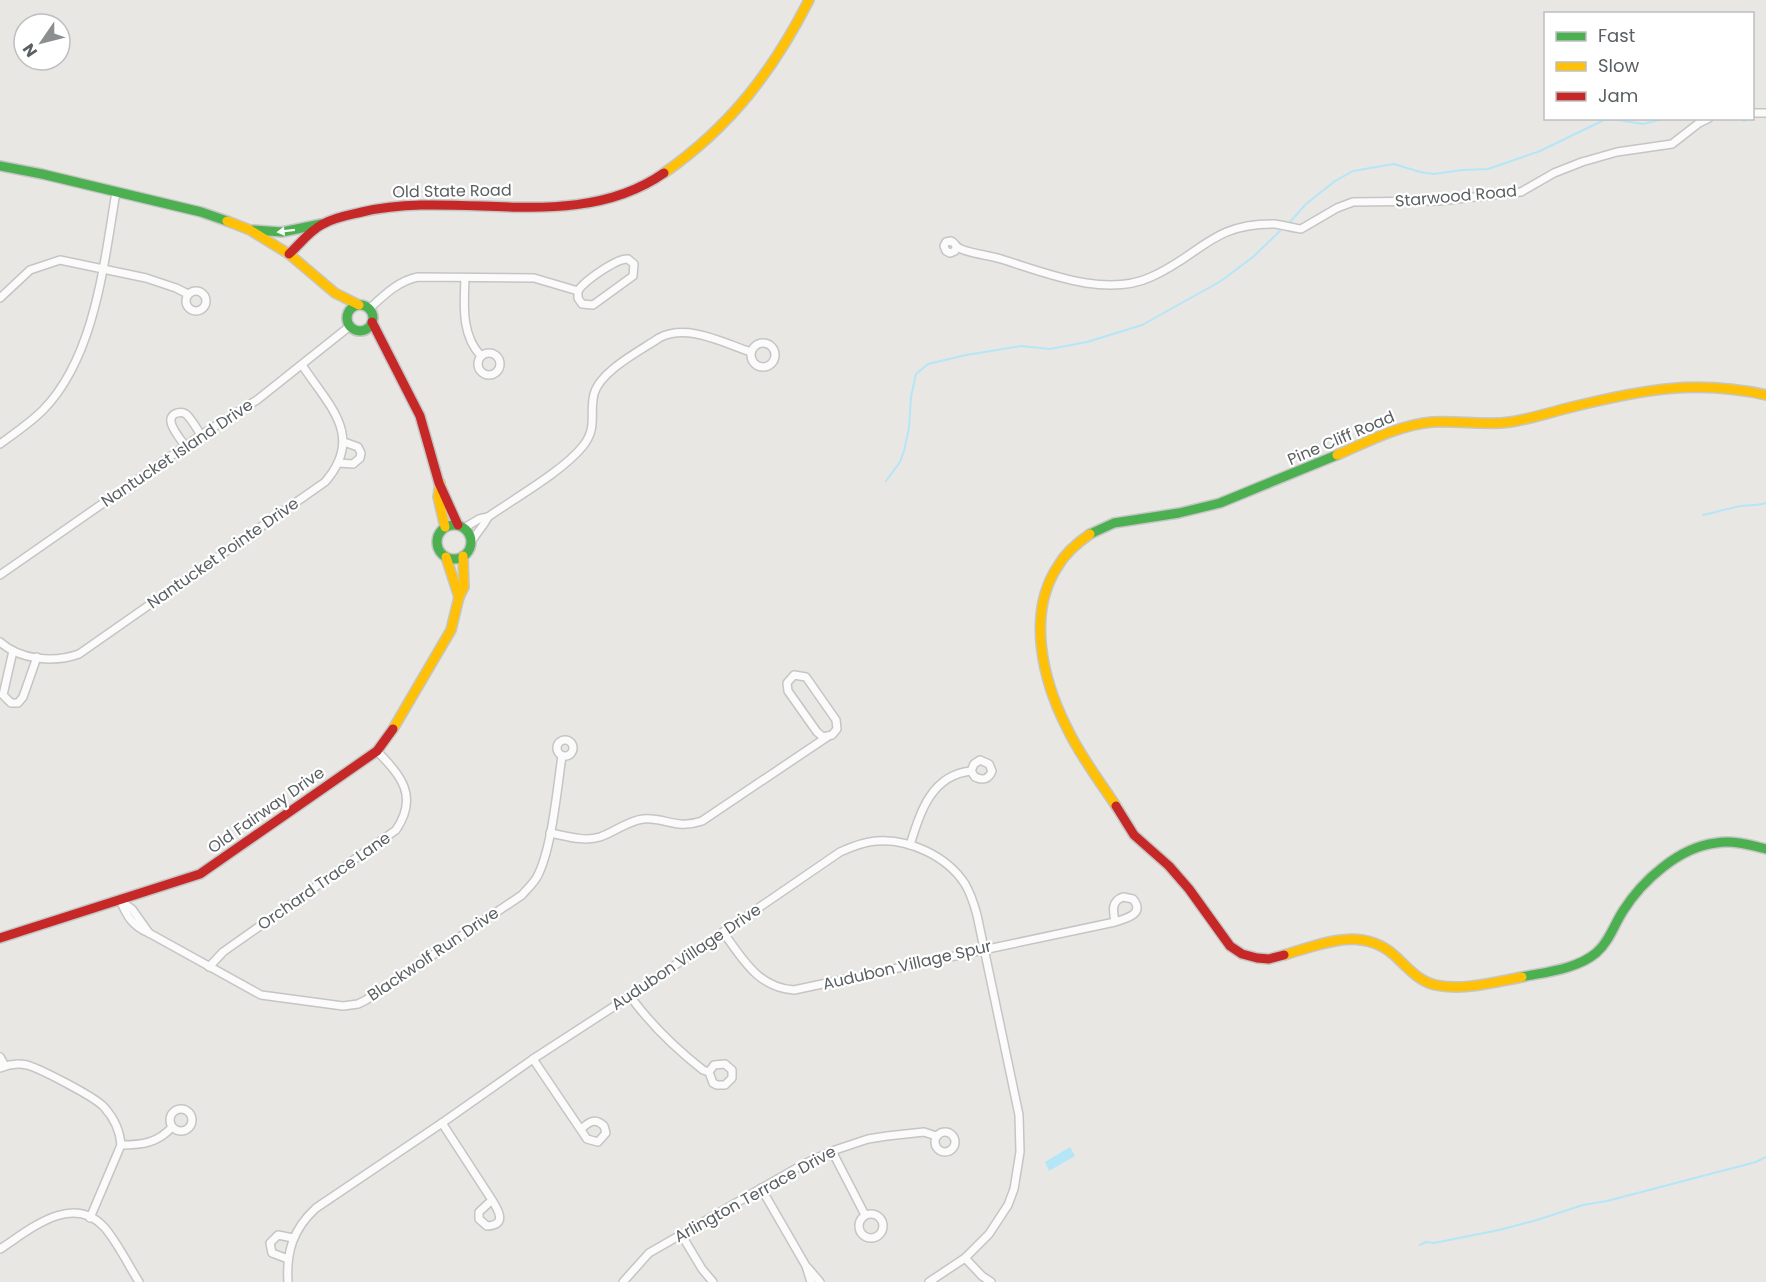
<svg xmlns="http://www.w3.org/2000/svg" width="1766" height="1282" font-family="Poppins,sans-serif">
<rect width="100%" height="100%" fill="#e9e7e3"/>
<polygon fill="#b4e6f7" points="1070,1147 1075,1156 1049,1171 1045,1162"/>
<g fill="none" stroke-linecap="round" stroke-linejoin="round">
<g stroke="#b4e6f7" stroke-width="2">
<polyline points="1691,118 1700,119"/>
<polyline points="1740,118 1744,121 1751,118"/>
<polyline points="1289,223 1306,204 1335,181 1353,171 1394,164 1420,172 1434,174 1462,170 1488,169 1540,151 1604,120 1618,120 1643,124 1663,119"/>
<polyline points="886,481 900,462 904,451 909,428 911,397 916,374 928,364 966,355 1021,346 1050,349 1087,342 1142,325 1221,281 1253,257 1280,231"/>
<path d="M1703,515C1713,513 1722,510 1732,508C1743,504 1755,507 1766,503"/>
<polyline points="1420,1245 1426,1242 1434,1243 1499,1230 1537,1220 1583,1205 1607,1201 1756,1162 1766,1157"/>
</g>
<defs>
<g id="street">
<polyline points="1752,113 1766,113"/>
<path d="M956,247L955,251L950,253L946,251L944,246L946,242L951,241C956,243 955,247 961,249C973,254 988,255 1001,259C1046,273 1105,298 1151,277C1201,255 1212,223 1274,224C1284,225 1292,228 1301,229L1337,208L1353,202L1438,201L1521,192L1554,173L1582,162L1617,152L1672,144L1699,123L1709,118"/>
<path d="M465,278C464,305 461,335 481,356"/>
<circle cx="196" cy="301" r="10"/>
<polyline points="0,298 30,270 60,260 146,278 176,288 188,294"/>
<path d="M369,309C384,295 398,281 418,277L534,278L578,291C584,281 617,258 628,259L634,264L633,276L593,305L582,304L578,298V291"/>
<circle cx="763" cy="355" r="12"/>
<circle cx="489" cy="364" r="11"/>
<path d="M0,444C15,433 30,423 43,410C95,357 104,263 116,192"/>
<path d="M185,446C181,439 161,418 177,413C181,412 184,412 187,415C192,420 197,429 201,435"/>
<polyline points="339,463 353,464 360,458 361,453 358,447 344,442"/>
<path d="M464,528L479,519L488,517C515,498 563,471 583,446C598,427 589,414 594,394C600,371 640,351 659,338C688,323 723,343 751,352"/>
<path d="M471,543C476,533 483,527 488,517"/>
<polyline points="0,575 201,435 257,400 350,326"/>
<path d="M0,642C20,660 54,663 79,654L325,482C365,436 329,406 302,365"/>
<polyline points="13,651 3,695 11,703 18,703 23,697 37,657"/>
<polygon points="794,675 806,677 836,720 837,729 832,735 823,737 817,732 788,691 787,683"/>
<circle cx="565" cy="748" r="8"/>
<path d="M550,833C566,836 584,842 600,837C615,832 627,821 643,819C665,817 676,830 702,821L827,737"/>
<path d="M910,845C920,813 931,775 971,771L975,777C983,781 989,779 992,771L989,764L980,760L974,764L971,771"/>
<path d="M120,900C127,916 132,926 149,933L261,995L343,1006L358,1004L366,1000L522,895C527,889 533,884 537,877C552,849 557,789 562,756"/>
<polyline points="122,902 132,909 149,933"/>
<path d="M723,932C742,958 758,988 794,990L1115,922C1127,918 1145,914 1133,899L1123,897C1111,901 1113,911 1115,922"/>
<path d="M209,967L223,952L396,830C419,796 401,776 377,751"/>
<path d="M630,996C651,1025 675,1048 703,1070L709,1072L713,1083L717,1085H725L732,1078V1070L725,1064L714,1065L709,1072"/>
<polyline points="0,1057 5,1066"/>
<path d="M533,1059L587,1139L598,1142L606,1133L604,1126C595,1117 589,1122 581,1129"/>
<path d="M0,1068C9,1064 18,1063 27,1065C41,1069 95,1097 104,1107C114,1118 120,1131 121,1145L90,1218"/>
<circle cx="181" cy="1120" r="11"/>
<path d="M442,1123L492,1200C499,1211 507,1225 487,1226L479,1219V1212L492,1200"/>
<circle cx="945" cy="1142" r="10"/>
<path d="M121,1145C142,1145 158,1143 172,1127"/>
<polyline points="832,1151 865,1215"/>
<polyline points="761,1188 806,1266 811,1282"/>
<circle cx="871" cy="1226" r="12"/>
<polyline points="681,1234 702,1269 713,1282"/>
<path d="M0,1249C28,1231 72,1192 104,1227C116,1240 129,1266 139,1282"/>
<polyline points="965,1258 982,1276 991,1282"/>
<polyline points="288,1259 272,1253 270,1243 278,1235 293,1238"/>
<polyline points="808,1268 820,1282"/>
<path d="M288,1282C286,1252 293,1229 316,1208L442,1123L533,1059L630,996L840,852C851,847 863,842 876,841C908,838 947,856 965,884C971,894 974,904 977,915L1019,1115L1020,1152L1014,1189L1008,1205L989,1234L965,1258L929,1282"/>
<polyline points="623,1282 649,1253 802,1165 832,1151 868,1139 887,1136 924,1132 936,1136"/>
</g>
<g id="fast">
<polyline points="0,166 42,174 201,212 227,221"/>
<polyline points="253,230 282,232 321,224"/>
<circle cx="360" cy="318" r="13"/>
<circle cx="454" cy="542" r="17"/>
<polyline points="1090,534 1114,523 1179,513 1220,503 1337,455"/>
<path d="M1522,977C1546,972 1577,969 1596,953C1609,942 1614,925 1623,911C1642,881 1679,847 1716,843C1733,840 1750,845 1766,849"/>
</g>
<g id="slow">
<path d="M664,173C730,127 773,71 809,0"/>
<polyline points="227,221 250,230 289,254 335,293 359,305"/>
<path d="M1337,455C1367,442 1399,425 1432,422C1458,420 1484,426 1510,422C1531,419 1551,412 1572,407C1641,390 1696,379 1766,395"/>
<polyline points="440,483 438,497 445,527"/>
<path d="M1090,534C1077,543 1066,552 1058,566C1026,614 1043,681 1067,728C1080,756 1099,780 1116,806"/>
<polyline points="446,557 459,597"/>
<polyline points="393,729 451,630 459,597 464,587 463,556"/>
<path d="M1284,955C1321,944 1361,926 1394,955C1407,967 1418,981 1435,985C1463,991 1495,982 1522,977"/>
</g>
<g id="jam">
<path d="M289,254C300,244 309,231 323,224C335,217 349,215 362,212C460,189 575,235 664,173"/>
<polyline points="372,322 420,416 439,483 458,525"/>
<polyline points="1116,806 1134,835 1169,866 1189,889 1230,946 1242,954 1257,958 1269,959 1284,955"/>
<polyline points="0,938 200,874 377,751 393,729"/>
</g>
</defs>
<use href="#street" stroke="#c5c5c4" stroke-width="10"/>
<use href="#fast" stroke="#c5c6c6" stroke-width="12"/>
<use href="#slow" stroke="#c5c6c6" stroke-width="12"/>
<use href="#jam" stroke="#c5c6c6" stroke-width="12"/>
<use href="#street" stroke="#fcfbfb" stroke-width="7"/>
<use href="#fast" stroke="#4caf50" stroke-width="9"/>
<use href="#slow" stroke="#ffc107" stroke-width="9"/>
<use href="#jam" stroke="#c62828" stroke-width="9"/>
</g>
<defs><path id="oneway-solid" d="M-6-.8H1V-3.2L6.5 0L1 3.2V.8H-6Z" transform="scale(1.5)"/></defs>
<use fill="#f6fbf6" href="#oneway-solid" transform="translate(286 231) rotate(173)"/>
<g text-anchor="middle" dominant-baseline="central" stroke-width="4.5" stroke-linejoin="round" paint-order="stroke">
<g font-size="16" fill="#595f62" stroke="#fff">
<text transform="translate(452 191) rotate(-1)">Old State Road</text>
<text transform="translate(1456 196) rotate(-5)">Starwood Road</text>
<text transform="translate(1341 438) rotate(-23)">Pine Cliff Road</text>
<text transform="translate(177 453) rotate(-34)">Nantucket Island Drive</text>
<text transform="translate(223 553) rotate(-35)">Nantucket Pointe Drive</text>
<text transform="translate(266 810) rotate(-35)">Old Fairway Drive</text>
<text transform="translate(324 881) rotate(-35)">Orchard Trace Lane</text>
<text transform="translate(433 954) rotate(-34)">Blackwolf Run Drive</text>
<text transform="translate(686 957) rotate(-34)">Audubon Village Drive</text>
<text transform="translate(907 965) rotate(-13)">Audubon Village Spur</text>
<text transform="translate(755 1194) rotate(-29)">Arlington Terrace Drive</text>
</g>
</g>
<rect x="1544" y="12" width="210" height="108" fill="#ffffff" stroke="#bdbfc0" stroke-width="1.5"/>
<rect x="1556" y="32" width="30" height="9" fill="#4caf50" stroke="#bdbfc0" stroke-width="1.5"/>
<text x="1598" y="42" font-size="18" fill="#595f62">Fast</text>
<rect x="1556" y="62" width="30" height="9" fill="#ffc107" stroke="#bdbfc0" stroke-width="1.5"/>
<text x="1598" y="72" font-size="18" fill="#595f62">Slow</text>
<rect x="1556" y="92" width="30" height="9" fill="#c62828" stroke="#bdbfc0" stroke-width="1.5"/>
<text x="1598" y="102" font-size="18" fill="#595f62">Jam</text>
<g transform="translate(42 42) rotate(235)"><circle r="28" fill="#ffffff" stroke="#bdbfc0" stroke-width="1.5"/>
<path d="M0-4.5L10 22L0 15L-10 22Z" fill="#8b8f8f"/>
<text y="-9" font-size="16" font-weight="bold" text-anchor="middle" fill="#595f62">N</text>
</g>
</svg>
